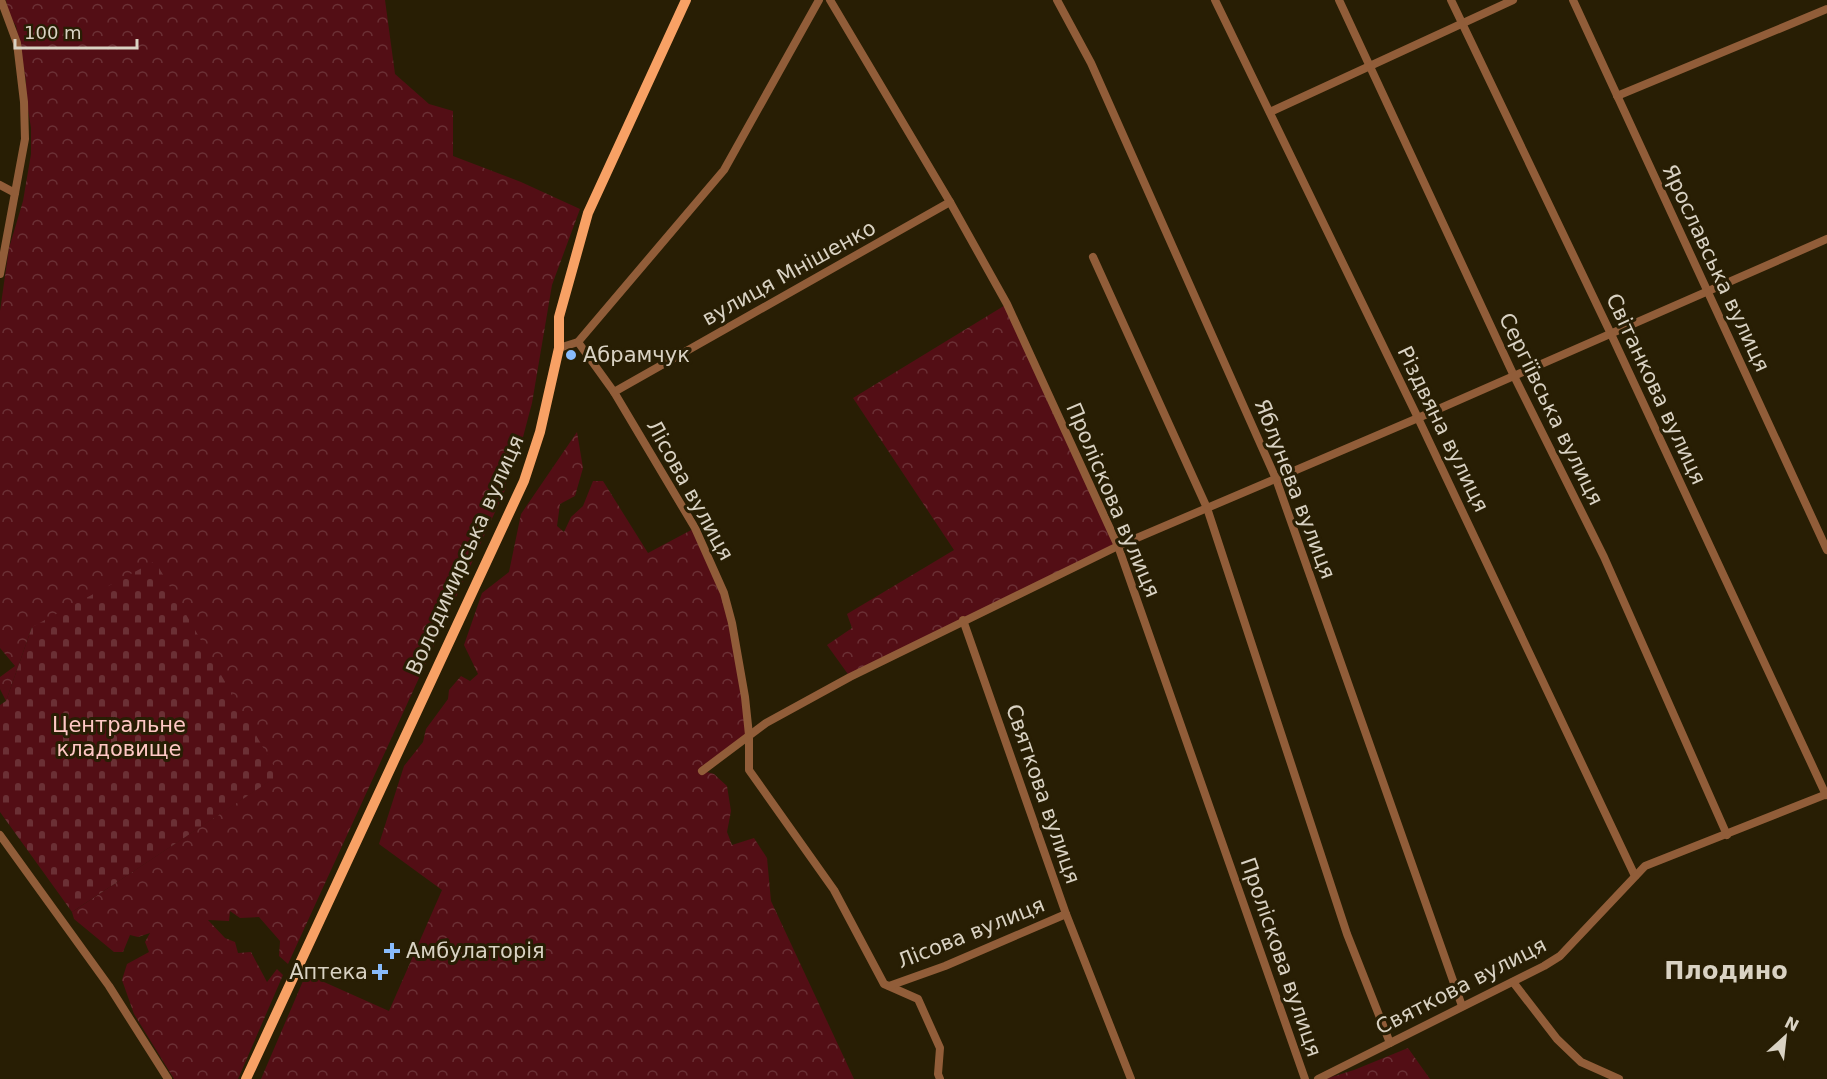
<svg xmlns="http://www.w3.org/2000/svg" width="1827" height="1079" font-family="'DejaVu Sans',sans-serif">
<defs>
<pattern id="forest-crowns" width="20" height="18" patternUnits="userSpaceOnUse" patternTransform="scale(1.5)"><rect width="20" height="18" fill="#530e15"/><path d="M2 6a3 3 0 1 1 6 0M12 15a3 3 0 1 1 6 0" fill="none" stroke="#6b3035"/></pattern>
<pattern id="cemetery-stones" width="16" height="16" patternUnits="userSpaceOnUse" patternTransform="scale(1.5)"><rect width="16" height="16" fill="#530e15"/><path d="M2 7V4a2 2 0 0 1 4 0v3zM10 15v-3a2 2 0 0 1 4 0v3z" fill="#6b3035"/></pattern>
</defs>
<rect width="100%" height="100%" fill="#281e04"/>
<g fill="url(#forest-crowns)">
<polygon points="6,0 385,0 395,74 429,104 453,111 453,156 521,182 580,209 552,285 532,403 518,456 506,474 506,488 288,964 279,956 280,941 259,917 240,918 230,911 229,921 208,920 225,938 235,942 238,953 251,952 267,982 277,969 283,975 238,1079 174,1079 134,1014 122,980 127,964 149,952 145,942 150,933 138,937 130,935 123,952 114,952 74,919 72,912 278,775 32,627 6,701 0,689 0,677 15,666 0,648 0,311 9,248 23,201 31,154 31,128 26,97 26,81 16,26 8,13"/>
<polygon points="1007,304 1118,546 850,677 827,645 852,628 847,614 954,550 853,398"/>
<polygon points="577,432 583,468 575,496 560,504 557,526 564,532 571,517 583,506 593,481 603,481 648,553 695,528 724,593 749,735 703,771 714,774 727,786 731,811 727,832 732,845 754,838 767,858 771,901 854,1079 261,1079 306,974 389,1011 442,890 379,844 404,766 423,742 426,729 448,699 449,690 461,676 470,681 478,674 464,645 482,593 509,572 521,514"/>
<polygon points="1408,1048 1430,1079 1325,1079 1354,1070"/>
</g>
<polygon fill="url(#cemetery-stones)" points="155,561 279,775 72,912 0,812 0,705 6,701 32,627"/>
<g fill="none" stroke-linecap="round" stroke-linejoin="round">
<g stroke="#915d39" stroke-width="8">
<polyline points="830,0 950,202 1007,304 1118,546 1305,1079"/>
<polyline points="1057,0 1091,63 1276,479 1462,1006"/>
<polyline points="1215,0 1418,418 1635,876"/>
<polyline points="1339,0 1514,376 1604,557 1727,835"/>
<polyline points="1451,0 1611,334 1826,795"/>
<polyline points="1573,0 1827,550"/>
<polyline points="1617,96 1827,9"/>
<polyline points="1270,112 1513,0"/>
<polyline points="0,185 15,193"/>
<polyline points="1093,257 1207,508 1347,934 1390,1043"/>
<polyline points="0,274 25,139 24,102 17,43 1,0"/>
<polyline points="578,342 614,392 695,528 724,593 732,623 745,697 749,735 749,770 834,890 884,984 918,999 940,1048 938,1074 940,1079"/>
<polyline points="559,348 578,342 724,170 819,0"/>
<polyline points="614,392 950,202"/>
<polyline points="963,620 1066,914 1131,1079"/>
<polyline points="702,771 766,723 850,677 1118,546 1418,418 1827,239"/>
<polyline points="0,835 109,986 168,1079"/>
<polyline points="1513,982 1557,1039 1581,1062 1619,1079"/>
<polyline points="889,986 945,966 1066,914"/>
<polyline points="1318,1079 1544,966 1560,956 1645,866 1827,794"/>
</g>
<polyline stroke="#f8a165" stroke-width="10" points="246,1079 524,481 540,432 559,348 559,317 588,213 686,0"/>
</g>
<g fill="#88bbfc" stroke="#281e04" stroke-width="2">
<circle cx="571" cy="355" r="6"/>
<path d="M389 942h6v6h6v6h-6v6h-6v-6h-6v-6h6z"/>
<path d="M377 963h6v6h6v6h-6v6h-6v-6h-6v-6h6z"/>
</g>
<g text-anchor="middle" dominant-baseline="central" stroke-width="6" stroke-linejoin="round" paint-order="stroke">
<g font-size="21" fill="#d9d2c3" stroke="#281e04">
<text transform="translate(1716 268) rotate(65)">Ярославська вулиця</text>
<text transform="translate(789 273) rotate(-29)">вулиця Мнішенко</text>
<text transform="translate(1656 389) rotate(65)">Світанкова вулиця</text>
<text transform="translate(1551 409) rotate(64)">Сергіївська вулиця</text>
<text transform="translate(1443 429) rotate(64)">Різдвяна вулиця</text>
<text transform="translate(1295 489) rotate(69)">Яблунева вулиця</text>
<text transform="translate(690 490) rotate(61)">Лісова вулиця</text>
<text transform="translate(1113 500) rotate(67)">Проліскова вулиця</text>
<text transform="translate(465 555) rotate(-66)">Володимирська вулиця</text>
<text transform="translate(1043 794) rotate(71)">Святкова вулиця</text>
<text transform="translate(971 933) rotate(-22)">Лісова вулиця</text>
<text transform="translate(1281 957) rotate(71)">Проліскова вулиця</text>
<text transform="translate(1461 986) rotate(-27)">Святкова вулиця</text>
</g>
<g font-size="21" fill="#d9d2c3" stroke="#281e04" text-anchor="start">
<text x="583" y="355">Абрамчук</text>
<text x="406" y="951">Амбулаторія</text>
<text x="368" y="972" text-anchor="end">Аптека</text>
</g>
<g font-size="21" fill="#ffc8c5" stroke="#281e04">
<text x="119" y="725">Центральне<tspan x="119" dy="24">кладовище</tspan></text>
</g>
<g font-size="24" font-weight="bold" fill="#d9d2c3" stroke="#281e04">
<text x="1726" y="971">Плодино</text>
</g>
</g>
<g transform="translate(1785 1037) rotate(27)" stroke="#281e04" stroke-width="4.5" paint-order="stroke">
<path d="M0-4.5L10 22L0 15L-10 22Z" fill="#d9d2c3"/>
<text y="-9" font-size="16" font-weight="bold" text-anchor="middle" fill="#d9d2c3">N</text>
</g>
<path d="M15 39v9h122v-9" fill="none" stroke="#d9d2c3" stroke-width="3"/>
<text x="24" y="39" font-size="18" fill="#d9d2c3" stroke="#281e04" stroke-width="4.5" paint-order="stroke">100 m</text>
</svg>
